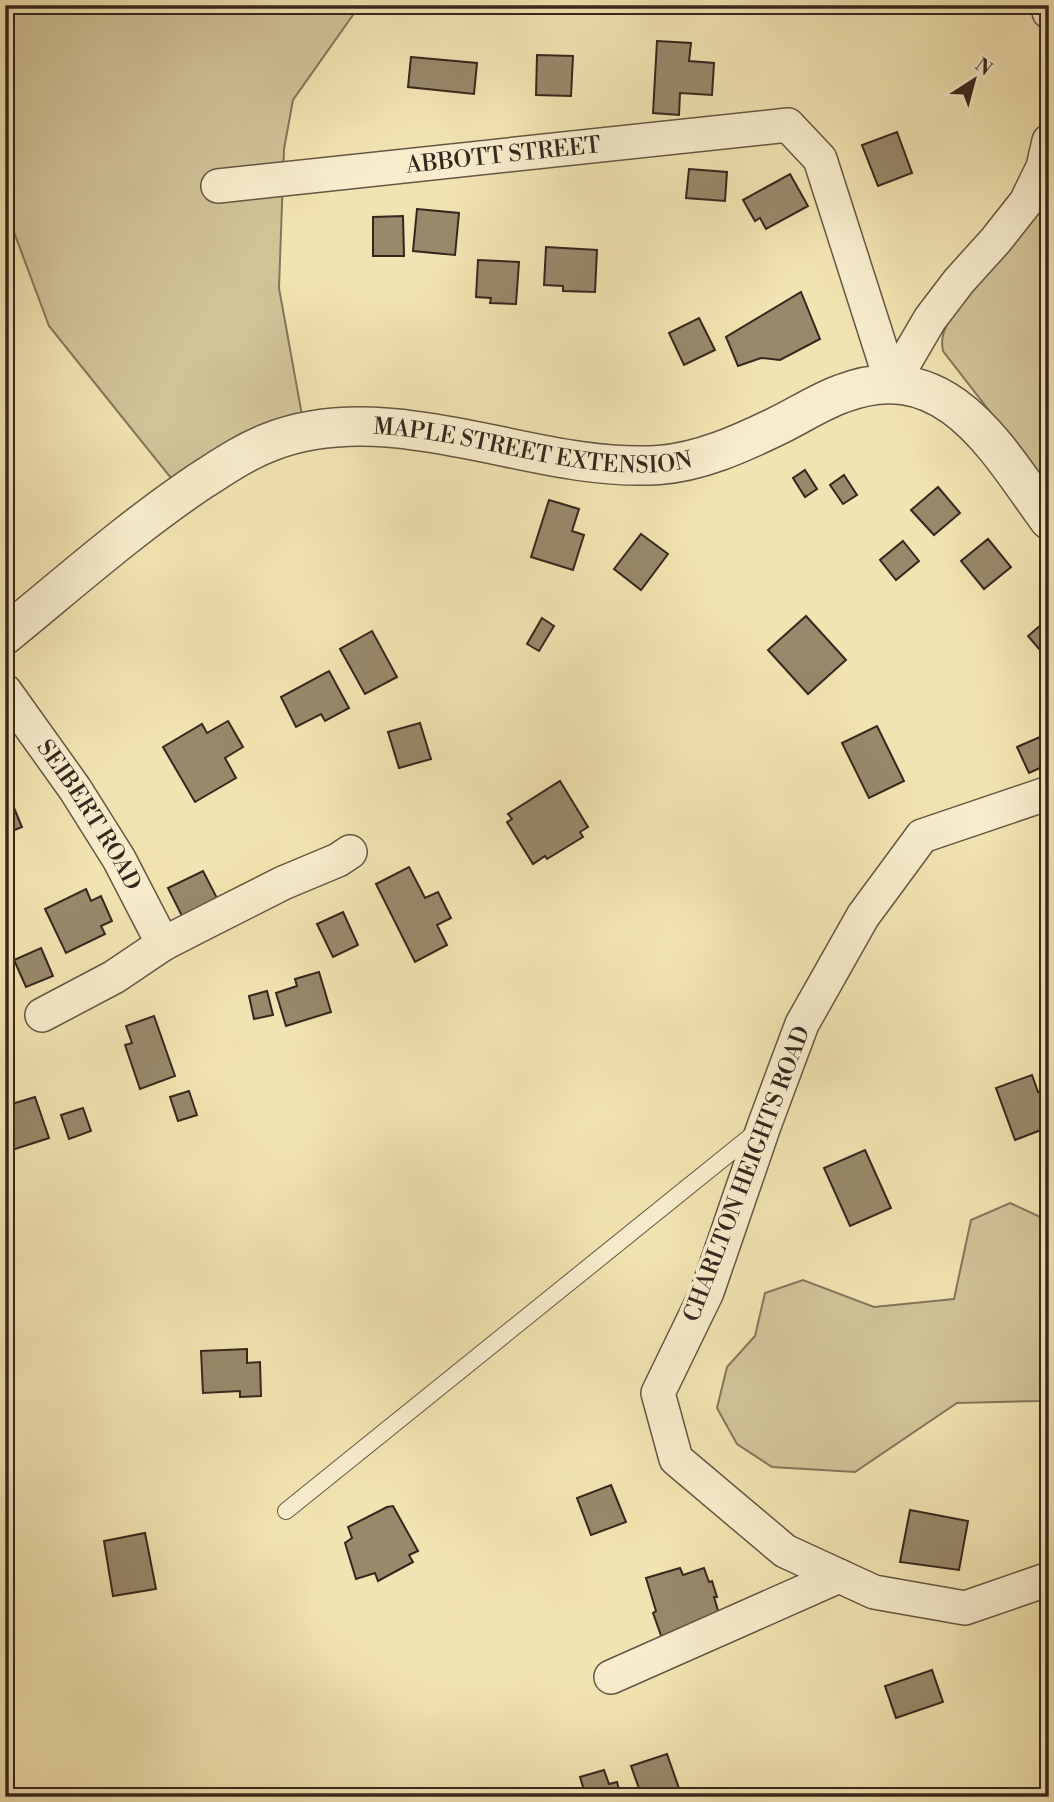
<svg xmlns="http://www.w3.org/2000/svg" width="1054" height="1802" font-family="'Libre Bodoni',serif">
<rect width="100%" height="100%" fill="#f2e4b2"/>
<filter id="stains"><feTurbulence type="fractalNoise" baseFrequency=".00286" numOctaves="4"/><feColorMatrix values="0 0 0 0 .2 0 0 0 0 .09 0 0 0 0 .02 0 0 0 .5 -.17"/></filter>
<radialGradient id="worn" r=".72"><stop offset=".6" stop-color="#630" stop-opacity="0"/><stop offset="1" stop-color="#630" stop-opacity=".3"/></radialGradient>
<g fill="#d2c499" stroke="#84765c" stroke-width="2">
<polygon points="5,5 360,5 293,100 284,149 279,288 305,432 183,493 49,326 5,208"/>
<path d="M1049,195V488L943,351C940,336 945,328 952,315L1041,209Z"/>
<polygon points="1010,1203 1049,1221 1049,1393 1039,1401 957,1403 855,1472 772,1467 737,1444 717,1408 727,1367 755,1336 765,1293 803,1280 874,1307 954,1299 971,1220"/>
</g>
<g fill="#98896b" stroke="#36271e" stroke-width="2">
<polygon points="657,41 691,43 689,61 714,63 712,95 680,93 679,115 653,113"/>
<polygon points="537,55 573,56 571,96 536,95"/>
<polygon points="411,57 477,63 474,94 408,87"/>
<polygon points="897,132 912,173 878,186 862,145"/>
<polygon points="689,169 727,172 725,201 686,198"/>
<polygon points="790,174 808,206 766,229 760,218 755,221 743,200"/>
<polygon points="417,209 459,213 455,255 413,251"/>
<polygon points="403,216 404,256 373,256 373,217"/>
<polygon points="546,247 597,250 595,292 563,291 563,286 544,285"/>
<polygon points="478,260 519,262 516,304 490,303 491,298 476,297"/>
<polygon points="801,292 820,339 780,360 761,358 738,366 726,337"/>
<polygon points="699,318 715,350 684,365 669,333"/>
<polygon points="805,470 817,489 805,497 793,478"/>
<polygon points="844,475 857,495 843,504 830,485"/>
<polygon points="938,487 960,513 934,535 911,510"/>
<polygon points="549,500 579,509 572,531 584,535 573,570 531,557"/>
<polygon points="641,534 668,554 641,590 614,569"/>
<polygon points="988,539 1011,567 984,589 961,561"/>
<polygon points="903,541 919,561 896,580 880,560"/>
<polygon points="806,616 846,660 808,694 768,650"/>
<polygon points="542,618 554,626 539,651 527,644"/>
<polygon points="1049,618 1049,655 1046,657 1028,636"/>
<polygon points="372,631 397,677 365,694 340,649"/>
<polygon points="329,671 349,708 325,721 321,714 296,727 281,697"/>
<polygon points="228,721 243,747 225,758 236,778 195,802 163,747 202,724 207,733"/>
<polygon points="420,723 431,759 399,768 388,732"/>
<polygon points="877,726 904,781 869,798 842,743"/>
<polygon points="1049,733 1049,764 1029,773 1017,747"/>
<polygon points="560,781 588,827 580,832 583,837 547,859 545,856 533,864 507,822 512,819 508,814"/>
<polygon points="9,796 22,827 5,834 5,798"/>
<polygon points="409,867 425,898 438,892 451,918 437,925 447,945 415,962 376,884"/>
<polygon points="203,871 219,902 184,920 168,888"/>
<polygon points="86,889 91,901 101,896 112,921 101,926 105,934 66,953 45,909"/>
<polygon points="343,912 358,945 333,957 317,924"/>
<polygon points="41,948 53,976 26,987 14,960"/>
<polygon points="319,972 331,1012 286,1026 276,993 297,986 295,979"/>
<polygon points="267,991 273,1015 254,1019 249,996"/>
<polygon points="154,1016 175,1076 140,1089 125,1045 132,1043 126,1026"/>
<polygon points="1032,1075 1038,1092 1049,1088 1049,1127 1015,1140 996,1088"/>
<polygon points="189,1091 197,1115 178,1121 170,1097"/>
<polygon points="35,1097 49,1138 6,1152 5,1106"/>
<polygon points="83,1108 91,1131 69,1139 61,1115"/>
<polygon points="865,1150 891,1208 850,1226 824,1168"/>
<polygon points="247,1349 247,1363 260,1362 261,1396 240,1397 240,1391 203,1393 201,1351"/>
<polygon points="611,1485 626,1522 591,1535 577,1498"/>
<polygon points="393,1506 418,1551 409,1555 413,1562 378,1581 375,1573 356,1579 345,1543 352,1538 348,1527 387,1507"/>
<polygon points="910,1510 968,1521 959,1570 900,1562"/>
<polygon points="145,1533 156,1589 113,1596 104,1541"/>
<polygon points="680,1568 683,1575 704,1568 709,1582 712,1581 717,1597 714,1597 722,1624 663,1641 653,1613 656,1611 646,1578"/>
<polygon points="932,1670 943,1702 896,1718 885,1686"/>
<polygon points="667,1754 682,1797 658,1797 657,1795 642,1797 631,1766"/>
<polygon points="604,1770 609,1784 617,1782 621,1797 586,1797 580,1777"/>
</g>
<g fill="none" stroke-linecap="round" stroke-linejoin="round">
<defs>
<polyline id="service" points="286,1511 756,1132"/>
<g id="minor">
<polyline points="1048,5 1049,12"/>
<path id="s1" d="M218,186L788,125L820,159L892,384"/>
<polyline points="892,384 930,319 959,281 996,240 1026,202 1043,167 1049,141"/>
<path id="s2" d="M5,691L75,789L119,859L163,944"/>
<polyline points="1049,793 922,836 863,916 802,1024 764,1126 707,1292 658,1393 676,1459 785,1551 874,1592 965,1608 1049,1579"/>
<polyline points="42,1015 114,977 163,944 198,926 283,883 338,860 350,852"/>
<polyline points="611,1677 839,1576"/>
</g>
<g id="tertiary">
<path id="s3" d="M5,635C70,582 133,526 202,480C224,466 246,451 270,442C316,424 369,424 417,431C498,441 576,470 659,465C700,462 740,444 777,426C798,416 819,402 841,394C946,353 997,449 1049,520"/>
</g>
</defs>
<use href="#service" stroke="#655643" stroke-width="18"/>
<use href="#minor" stroke="#655643" stroke-width="36"/>
<use href="#tertiary" stroke="#655643" stroke-width="41"/>
<use href="#service" stroke="#f7edcd" stroke-width="16"/>
<use href="#minor" stroke="#f7edcd" stroke-width="33"/>
<use href="#tertiary" stroke="#f7edcd" stroke-width="38"/>
</g>
<g text-anchor="middle" dominant-baseline="central" stroke-width="7" stroke-linejoin="round" paint-order="stroke">
<g font-size="23" fill="#36271e" stroke="#f7edcd">
<text stroke="none"><textPath href="#s1" startOffset="287">ABBOTT STREET</textPath></text>
<text stroke="none"><textPath href="#s3" startOffset="595">MAPLE STREET EXTENSION</textPath></text>
<text stroke="none"><textPath href="#s2" startOffset="150">SEIBERT ROAD</textPath></text>
<text transform="translate(747 1174) rotate(-69)">CHARLTON HEIGHTS ROAD</text>
</g>
</g>
<rect width="1054" height="1802" fill="none" stroke="#f2e4b2" stroke-width="28"/>
<rect x="7" y="7" width="1040" height="1788" fill="none" stroke="#36271e" stroke-width="3.5"/>
<rect x="14" y="14" width="1026" height="1774" fill="none" stroke="#36271e" stroke-width="2"/>
<g transform="translate(974 80) rotate(36)" stroke="#f7edcd" stroke-width="5" paint-order="stroke">
<path d="M0-5L12 26L0 18L-12 26Z" fill="#36271e"/>
<text y="-10" font-size="19" font-weight="bold" text-anchor="middle" fill="#36271e">N</text>
</g>
<rect width="100%" height="100%" filter="url(#stains)"/>
<rect width="100%" height="100%" fill="url(#worn)"/>
</svg>
